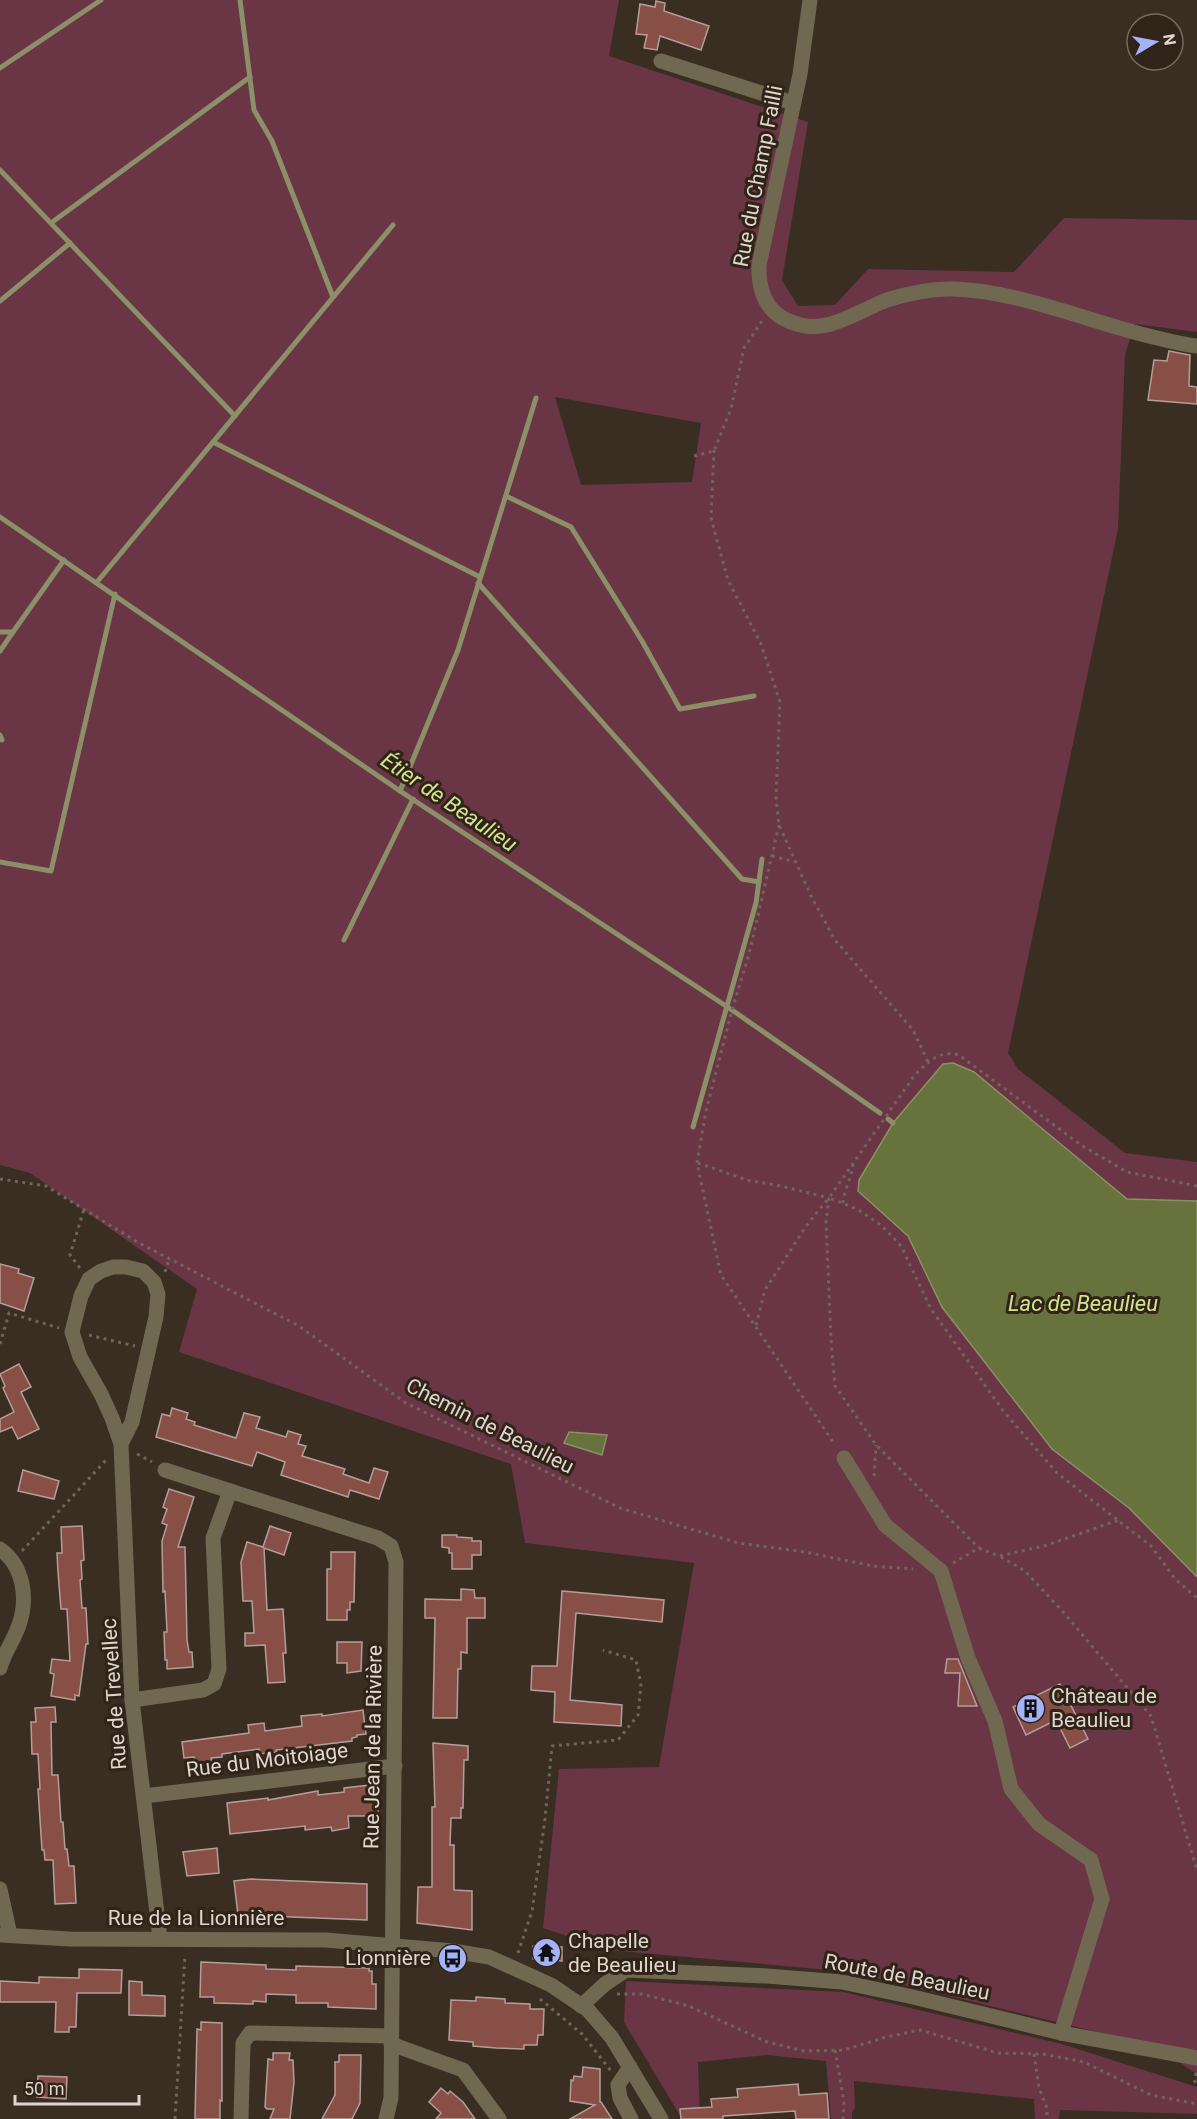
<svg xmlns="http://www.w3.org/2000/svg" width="1197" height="2119" font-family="Roboto,sans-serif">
<rect width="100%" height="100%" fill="#3a2d22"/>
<g fill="#6a3645" fill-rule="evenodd">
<path d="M0,0H619L609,56L808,122L782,280L798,306L835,305L868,269L1014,272L1064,218L1197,220V332L1135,324L1125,354L1118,529L1008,1053L1018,1069L1125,1153L1197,1162V1201L1127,1199L974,1072L953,1063C931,1089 861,1161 858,1191L908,1236L942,1307L1052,1449L1129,1508L1197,1577V2074L1155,2046L851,1972L610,1950L543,1928L559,1769L659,1767L694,1563L525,1543L511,1464L179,1352L197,1289L30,1173L0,1165ZM555,397L701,423L692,482L581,485Z"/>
<polygon points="626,1981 843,1992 1062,2044 1197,2087 1197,2114 1060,2110 1059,2119 1035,2119 1034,2099 854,2081 855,2108 852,2113 852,2119 831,2119 826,2061 767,2055 698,2062 700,2119 682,2119 624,2022"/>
</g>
<g fill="#68723c" stroke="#8c9068" stroke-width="1.5">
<polygon points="953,1063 974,1072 1127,1199 1197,1201 1197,1577 1129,1508 1052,1449 942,1307 908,1236 858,1191 859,1180 893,1123 943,1064"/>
<polygon points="569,1432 607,1435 602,1455 564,1443"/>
</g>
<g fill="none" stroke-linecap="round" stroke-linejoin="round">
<g stroke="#8c9068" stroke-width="5">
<polyline points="240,0 254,110 272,141 333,297"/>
<polyline points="0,68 101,0"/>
<polyline points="0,170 235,416"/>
<polyline points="51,223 250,77"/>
<polyline points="0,301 70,243"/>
<polyline points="213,442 480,577"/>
<polyline points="506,496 571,527 642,641 680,709 754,696"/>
<polyline points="0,517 400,791 732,1010 880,1113"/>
<polyline points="97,582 393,225"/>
<polyline points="478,583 742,879 759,882"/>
<polyline points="0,632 13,632 64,560"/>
<polyline points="0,651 13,632"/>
<polyline points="0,735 2,740"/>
<polyline points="400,791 458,650 536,398"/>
<polyline points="0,862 51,871 115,594"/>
<polyline points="344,940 413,799"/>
<polyline points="888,1119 893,1123"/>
<polyline points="693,1127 756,903 762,859"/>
</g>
</g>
<g fill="#874f45" stroke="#b59e9a" stroke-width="1.5">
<polygon points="656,1 665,3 664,11 709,26 701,50 660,36 657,50 644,48 647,35 636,34 640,4 655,7"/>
<polygon points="1169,351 1190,355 1189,386 1197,387 1197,404 1148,400 1154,360 1167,361"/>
<polygon points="0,1264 19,1269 18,1273 34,1278 24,1311 0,1303"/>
<polygon points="19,1364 31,1387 21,1392 39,1429 18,1439 12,1427 0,1432 0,1419 14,1412 3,1388 5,1386 0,1374"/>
<polygon points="172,1408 188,1413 186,1419 195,1422 194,1425 236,1438 244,1413 260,1417 256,1428 286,1437 288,1431 301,1435 298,1444 306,1446 302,1456 345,1469 343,1474 369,1483 374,1468 388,1472 379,1499 350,1490 348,1497 281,1475 285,1462 257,1452 252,1466 156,1437 162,1414 170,1416"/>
<polygon points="23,1470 59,1481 54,1499 18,1491"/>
<polygon points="169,1489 194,1497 178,1547 185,1547 187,1640 189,1652 192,1652 193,1667 167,1669 167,1660 165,1660 164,1632 167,1632 165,1591 163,1592 162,1541 167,1525 162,1523 167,1509 163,1507"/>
<polygon points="82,1526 84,1560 81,1561 82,1579 80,1580 82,1608 86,1608 88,1644 86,1644 79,1696 75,1695 75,1700 51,1696 54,1674 50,1673 52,1659 70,1661 67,1609 61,1609 58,1572 57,1553 62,1553 61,1527"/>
<polygon points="270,1526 291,1533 284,1555 264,1548 267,1610 283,1609 286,1653 283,1653 285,1682 268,1683 265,1645 245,1646 245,1633 254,1633 252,1601 243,1601 241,1562 247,1542 263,1547"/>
<polygon points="442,1535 457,1535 457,1537 472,1538 472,1541 481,1541 481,1555 472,1555 472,1569 452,1569 452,1553 449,1553 449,1548 442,1547"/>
<polygon points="331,1552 355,1552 354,1602 350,1602 350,1610 347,1610 347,1620 327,1620 327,1569 331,1569"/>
<polygon points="461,1589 474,1590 475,1598 485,1598 485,1618 467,1618 467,1653 461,1652 461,1669 458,1669 457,1718 433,1718 435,1618 425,1618 425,1599 461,1600"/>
<polygon points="562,1591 664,1600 662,1622 576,1613 570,1700 622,1705 621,1726 554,1722 555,1692 531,1690 532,1666 557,1666"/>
<polygon points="337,1642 362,1642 361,1671 347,1673 347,1663 337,1663"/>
<polygon points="947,1659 958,1659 977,1706 958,1706 960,1673 945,1673"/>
<polygon points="1060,1684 1088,1739 1070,1748 1056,1720 1026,1735 1013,1707"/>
<polygon points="55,1707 56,1722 51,1722 52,1775 58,1775 61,1822 63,1822 65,1849 67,1849 69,1866 74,1866 76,1903 55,1904 53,1860 45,1860 44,1850 42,1850 38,1789 40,1789 38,1754 32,1754 31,1722 36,1722 35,1708"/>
<polygon points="363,1710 366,1734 357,1735 357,1737 352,1738 352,1741 276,1750 277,1752 259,1754 259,1749 222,1754 222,1757 211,1758 212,1761 195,1764 194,1757 184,1758 182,1742 249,1733 248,1725 264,1723 265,1731 302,1726 301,1716 322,1714 322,1716"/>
<polygon points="433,1743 468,1746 468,1760 464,1760 463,1808 461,1808 461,1818 451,1818 450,1845 454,1845 454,1890 472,1891 472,1930 417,1923 418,1887 432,1887 432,1807 435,1807"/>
<polygon points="378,1784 378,1816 348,1816 349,1828 332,1831 331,1827 305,1830 305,1826 230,1834 227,1803 268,1798 268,1800 318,1791 318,1795 344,1792 344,1788"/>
<polygon points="217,1848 219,1873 187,1876 183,1852"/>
<polygon points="251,1879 367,1884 367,1920 238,1915 234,1881"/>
<polygon points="533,1946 562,1947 562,1961 533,1959"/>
<polygon points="201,1962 266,1965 266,1969 296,1970 296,1966 369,1968 369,1971 372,1971 372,1984 376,1984 376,2009 328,2007 328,2003 296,2003 296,1995 266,1994 266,2002 253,2001 253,2004 214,2003 214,1997 200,1997"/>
<polygon points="79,1969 122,1970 121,1993 77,1993 76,2027 69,2027 69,2032 55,2032 56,2002 0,2002 0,1981 39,1983 39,1977 79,1978"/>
<polygon points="129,1981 142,1982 142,1995 165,1996 165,2016 129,2015"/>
<polygon points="476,1997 505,1999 505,2003 530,2004 530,2009 544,2009 543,2035 538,2035 537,2045 524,2045 524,2049 496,2048 473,2046 473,2042 449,2040 451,2000 476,2001"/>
<polygon points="201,2022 222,2023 222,2101 220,2100 220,2119 195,2119 197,2029 201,2030"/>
<polygon points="273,2053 290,2053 289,2060 293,2060 294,2082 290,2119 270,2119 274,2109 267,2109 265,2107 268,2059 273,2060"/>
<polygon points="339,2055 361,2055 360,2103 352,2119 322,2119 335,2095 335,2062 339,2062"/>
<polygon points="583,2067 600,2069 600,2102 601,2102 612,2119 570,2119 595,2105 570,2101 571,2080 573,2081 574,2076 582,2077"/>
<polygon points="38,2076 67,2077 66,2099 37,2097"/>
<polygon points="798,2084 799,2095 827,2093 829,2119 796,2119 795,2111 723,2116 723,2119 681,2119 680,2109 712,2107 711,2099 738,2097 737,2089"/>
<polygon points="441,2088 448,2094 450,2091 463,2102 475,2119 436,2119 441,2113 429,2102"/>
</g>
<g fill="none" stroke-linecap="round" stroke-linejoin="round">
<g stroke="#70645b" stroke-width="3" stroke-dasharray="3 4.5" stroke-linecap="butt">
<polyline points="714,450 711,518 728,580 761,644 780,702 776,797 779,825 812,898 835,940 913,1030 928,1062"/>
<polyline points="694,456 714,451 731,409 744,348 762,321"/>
<polyline points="779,825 749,954 732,1010 706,1111 697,1163 721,1275 835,1445"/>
<polyline points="772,856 796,862"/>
<polyline points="698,1163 747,1180 781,1186 829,1198"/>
<polyline points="0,1179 46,1186 139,1243 299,1326 406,1403 620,1508 738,1543 805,1552 873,1566 913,1569"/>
<path d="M1197,1186L1127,1172L1081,1145L959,1055C938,1050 928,1062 914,1076L829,1198L857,1209L881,1225L901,1246L931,1309L1004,1412L1057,1473L1151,1546L1176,1580L1197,1598"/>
<polyline points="829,1198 826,1222 831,1340 835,1386 876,1445 979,1548"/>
<path d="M843,1203C844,1189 852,1178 853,1164"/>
<polyline points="80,1268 70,1255 84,1209"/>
<polyline points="165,1272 169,1259"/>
<polyline points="756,1325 765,1290 806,1226 828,1199"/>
<polyline points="89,1335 135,1346"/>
<polyline points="0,1344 9,1313 59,1328"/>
<polyline points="137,1454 152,1462"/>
<polyline points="874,1476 876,1445"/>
<polyline points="22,1551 107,1459"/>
<polyline points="1001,1557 1025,1571 1064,1613 1151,1716 1197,1870"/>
<polyline points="953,1563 979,1548 999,1556 1044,1546 1119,1520"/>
<polyline points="518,1953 532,1911 545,1819 552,1746 618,1740 638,1715 641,1685 636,1660 603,1650"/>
<polyline points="617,1994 642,1994 689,2006 767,2042 804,2051 844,2050 886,2037 920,2030 998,2053 1043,2054 1084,2062 1151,2095 1197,2104"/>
<polyline points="540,1999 582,2034 611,2071"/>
<polyline points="835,2050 844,2102 843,2119"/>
<polyline points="1034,2054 1039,2088 1047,2108 1047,2119"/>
<polyline points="1196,2073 1194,2080 1197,2085"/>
<polyline points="175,2119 185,1955"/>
</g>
<g stroke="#716852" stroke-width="15">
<path d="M810,0L800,74L759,265C758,298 771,320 806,326C833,330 863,309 887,300C909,293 931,288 954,289C1020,291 1092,323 1157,338C1170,341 1184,345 1197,346"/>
<polyline points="661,61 793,103"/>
<polyline points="121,1444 132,1422 156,1317 158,1294 154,1282 143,1271 126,1267 113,1267 101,1271 89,1279 81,1296 72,1332 80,1357 101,1394 112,1418 121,1444 132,1700 160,1939"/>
<polyline points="844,1458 885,1525 941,1571 968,1658 995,1721 1011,1789 1039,1824 1091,1860 1102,1899 1061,2033"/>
<polyline points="165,1470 230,1491"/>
<path d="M0,1549C24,1566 28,1599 19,1625C14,1640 4,1653 0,1668"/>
<polyline points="132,1700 203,1690 214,1684 219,1669 213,1538 230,1491 378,1538 391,1546 396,1562 391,2098 386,2119"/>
<polyline points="144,1796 395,1766"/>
<polyline points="0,1889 10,1935"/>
<polyline points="0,1935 70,1939 326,1940 453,1951 489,1957 551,1985 588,2010 612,2038 661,2119"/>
<polyline points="581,2006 605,1984 626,1970 767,1976 842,1982 913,1997 1061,2033 1197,2058"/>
<polyline points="391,2044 463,2070 499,2119"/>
<polyline points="630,2067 618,2085 620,2098 631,2119"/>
<polyline points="241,2119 243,2043 250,2033 391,2036"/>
</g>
</g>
<defs>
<symbol id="building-disc" viewBox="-11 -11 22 22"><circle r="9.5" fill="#a4b2fc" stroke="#302318"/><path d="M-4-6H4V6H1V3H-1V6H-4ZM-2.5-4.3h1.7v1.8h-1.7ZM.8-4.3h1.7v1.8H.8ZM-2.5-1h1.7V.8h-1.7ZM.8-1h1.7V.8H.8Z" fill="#111"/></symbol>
<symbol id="temple-disc" viewBox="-11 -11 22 22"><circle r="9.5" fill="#a4b2fc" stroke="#302318"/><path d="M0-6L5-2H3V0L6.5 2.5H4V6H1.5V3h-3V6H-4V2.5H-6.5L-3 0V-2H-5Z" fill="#111"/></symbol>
<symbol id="bus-disc" viewBox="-11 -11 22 22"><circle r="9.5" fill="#a4b2fc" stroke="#302318"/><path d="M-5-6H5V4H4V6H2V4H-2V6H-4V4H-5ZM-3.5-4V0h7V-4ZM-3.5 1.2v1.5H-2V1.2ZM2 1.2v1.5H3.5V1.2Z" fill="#111"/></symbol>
</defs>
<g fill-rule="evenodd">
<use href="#building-disc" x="1014" y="1692" width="33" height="33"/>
<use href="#temple-disc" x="530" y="1936" width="33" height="33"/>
<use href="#bus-disc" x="436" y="1942" width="33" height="33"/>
</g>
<g text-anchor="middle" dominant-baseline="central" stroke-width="6" stroke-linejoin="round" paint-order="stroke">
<g font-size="21" fill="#dfd6cf" stroke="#302318">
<text transform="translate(758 176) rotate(-79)">Rue du Champ Failli</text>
<text transform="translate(490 1426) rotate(27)">Chemin de Beaulieu</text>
<text transform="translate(114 1694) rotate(-94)">Rue de Trevellec</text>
<text transform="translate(373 1747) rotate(-89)">Rue Jean de la Rivière</text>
<text transform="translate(267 1760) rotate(-7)">Rue du Moitoiage</text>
<text x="196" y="1918">Rue de la Lionnière</text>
<text transform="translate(907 1977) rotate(11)">Route de Beaulieu</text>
</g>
<g font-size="21" fill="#dfd6cf" stroke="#302318" text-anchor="start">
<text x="1051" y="1696">Château de<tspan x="1051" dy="24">Beaulieu</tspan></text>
<text x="568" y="1941">Chapelle<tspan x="568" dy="24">de Beaulieu</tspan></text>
<text x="431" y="1958" text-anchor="end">Lionnière</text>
</g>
<g font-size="22" font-style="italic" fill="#d2e390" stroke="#302318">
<text transform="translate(449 802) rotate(34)">Étier de Beaulieu</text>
<text x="1083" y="1303">Lac de Beaulieu</text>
</g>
</g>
<g transform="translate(1155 42) rotate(80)"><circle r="28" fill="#302318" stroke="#766b61" stroke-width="1.5"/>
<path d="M0-4.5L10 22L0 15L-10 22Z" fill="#a4b2fc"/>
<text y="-9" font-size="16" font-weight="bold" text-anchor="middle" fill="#dfd6cf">N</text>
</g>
<path d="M15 2095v9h124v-9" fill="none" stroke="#dfd6cf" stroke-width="3"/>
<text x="24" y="2095" font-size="18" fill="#dfd6cf" stroke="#302318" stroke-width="4.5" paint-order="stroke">50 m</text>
</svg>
